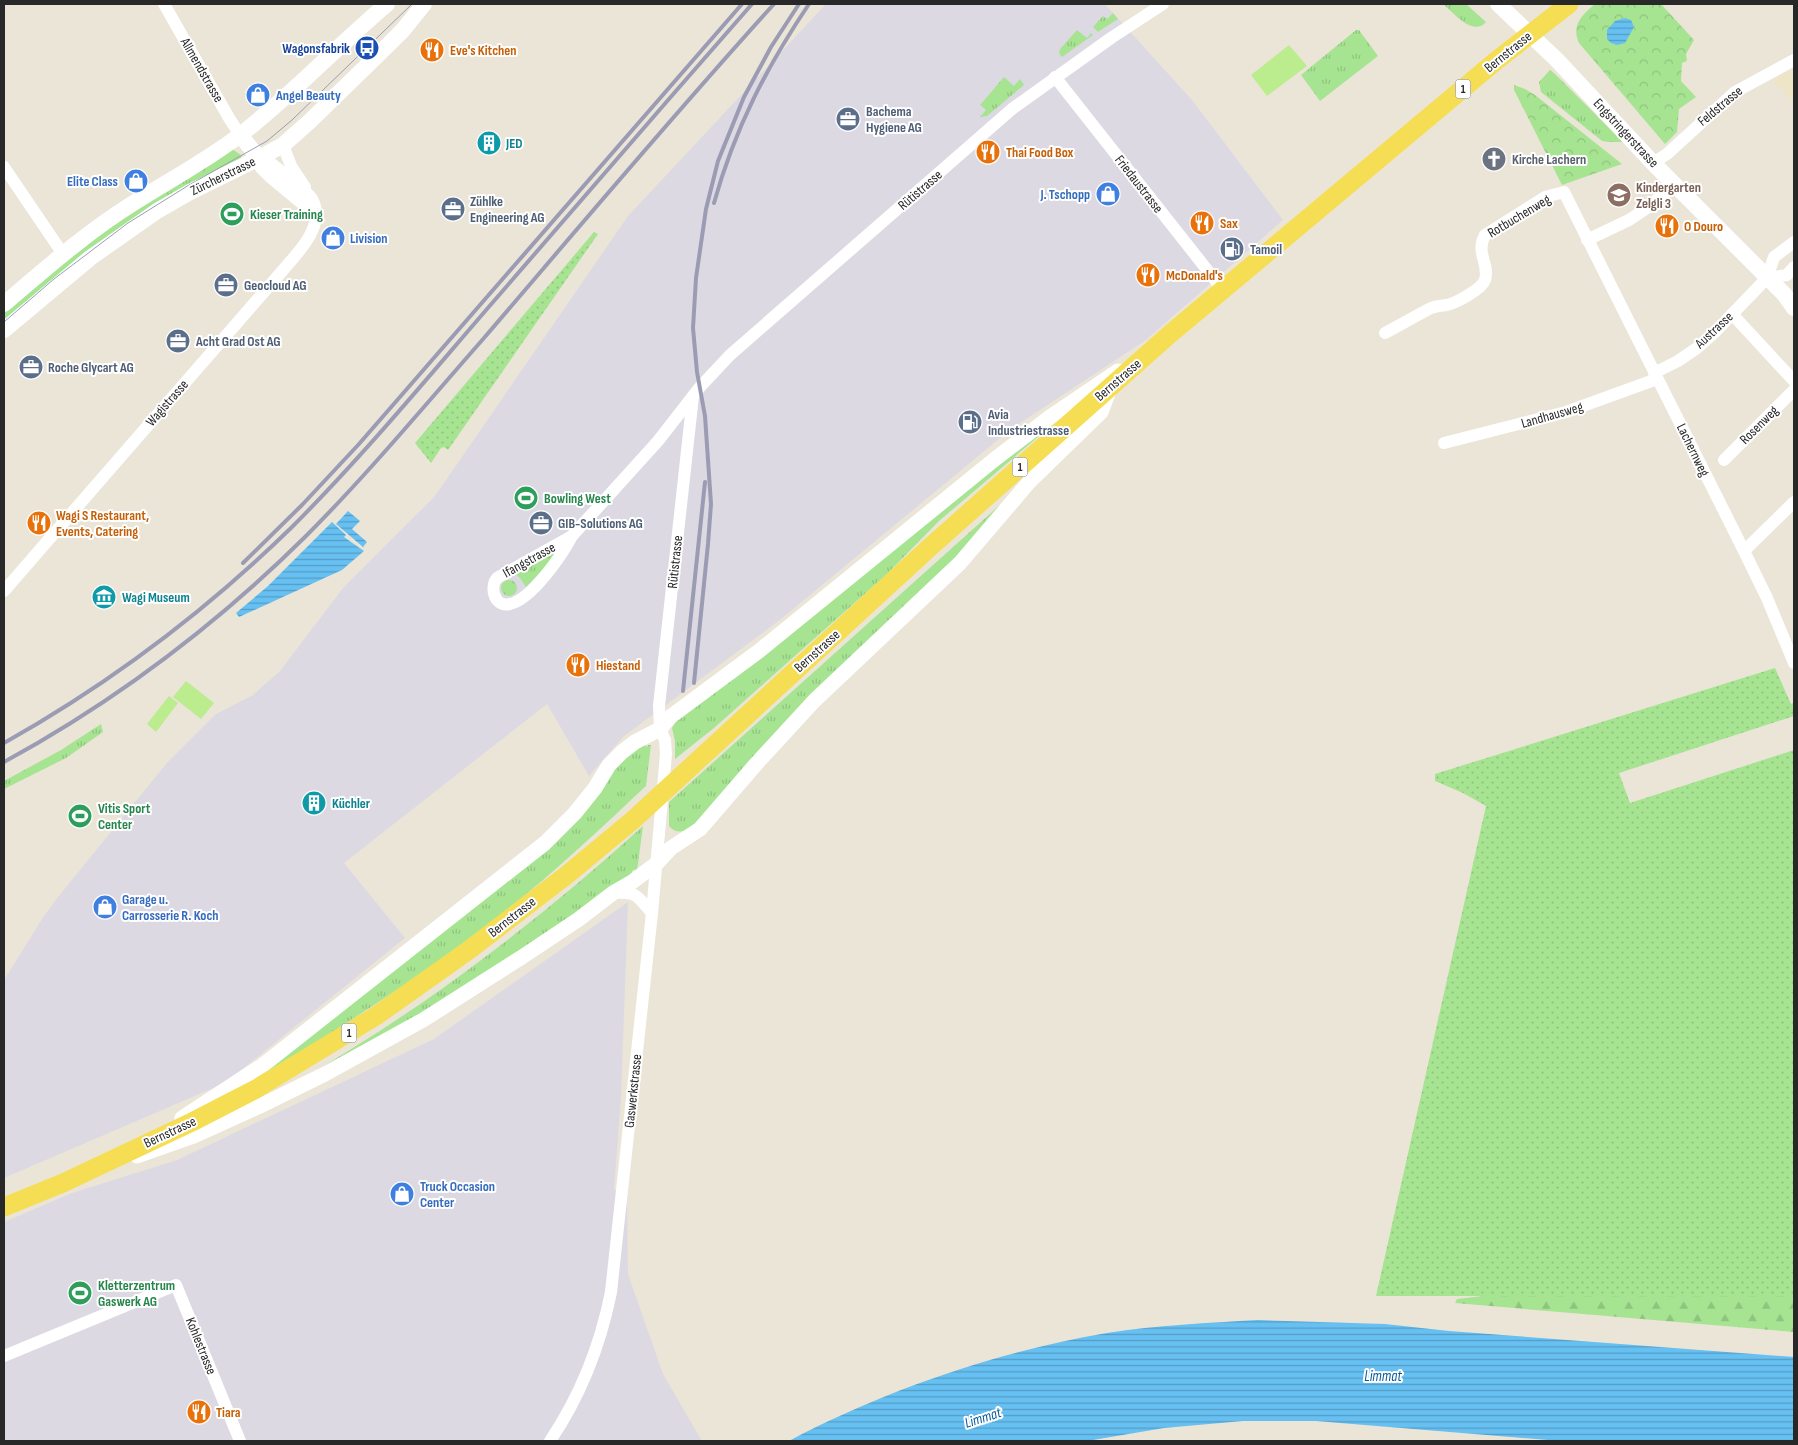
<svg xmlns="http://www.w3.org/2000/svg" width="1798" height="1445" font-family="'Sofia Sans Condensed',sans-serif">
<defs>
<pattern id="grass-tufts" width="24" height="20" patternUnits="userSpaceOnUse" patternTransform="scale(1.25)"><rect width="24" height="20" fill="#a6e492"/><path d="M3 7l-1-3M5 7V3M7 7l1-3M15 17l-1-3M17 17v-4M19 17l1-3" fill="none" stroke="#8fc47e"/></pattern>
<pattern id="forest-firs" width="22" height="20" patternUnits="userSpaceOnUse" patternTransform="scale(1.25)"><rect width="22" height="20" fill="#a6e492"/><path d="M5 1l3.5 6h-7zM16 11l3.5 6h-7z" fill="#8fc47e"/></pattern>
<pattern id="park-crowns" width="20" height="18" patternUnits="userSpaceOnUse" patternTransform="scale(1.25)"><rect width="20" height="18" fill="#a6e492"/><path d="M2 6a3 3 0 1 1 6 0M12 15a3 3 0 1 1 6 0" fill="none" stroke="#8fc47e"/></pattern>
<pattern id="garden-dots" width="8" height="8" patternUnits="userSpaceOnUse" patternTransform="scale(1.25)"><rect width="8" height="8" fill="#a6e492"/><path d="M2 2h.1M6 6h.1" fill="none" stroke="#8fc47e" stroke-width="1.8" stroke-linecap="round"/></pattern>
<pattern id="water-rules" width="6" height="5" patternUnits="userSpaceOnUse" patternTransform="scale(1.25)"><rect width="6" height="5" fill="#66c0f2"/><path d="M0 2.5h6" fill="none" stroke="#549cc4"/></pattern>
</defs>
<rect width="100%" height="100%" fill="#ebe5d8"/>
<g fill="#ddd9e3">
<polygon points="826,4 1105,4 1192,100 1283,220 1146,340 1011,429 781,619 623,737 589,776 547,704 344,863 405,938 225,1083 4,1178 4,980 44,916 58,897 166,764 216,714 253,695 280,671 343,588 435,496 628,216"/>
<polygon points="628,902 621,1098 614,1190 627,1193 628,1274 663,1374 702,1441 4,1441 4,1222 72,1193 177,1160 434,1039"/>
</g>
<polygon fill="#eee5c6" points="1794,69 1794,104 1773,80"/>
<g fill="url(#grass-tufts)">
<path d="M1443,4H1466L1486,22C1473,37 1454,13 1443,4Z"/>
<polygon points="1113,13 1118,19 1098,32 1093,27 1103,16 1107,19"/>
<polygon points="1077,30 1087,38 1091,33 1093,35 1062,57 1059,53 1060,49"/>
<polygon points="1356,30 1359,30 1378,56 1320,101 1301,75"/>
<polygon points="1550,70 1555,74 1623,142 1609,142 1602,141 1541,92 1539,82"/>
<polygon points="1004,77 1014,86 1020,79 1024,85 987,116 980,117 986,110 980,105"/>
<polygon points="232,149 241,155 242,159 4,326 4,309 109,224"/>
<polygon points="1050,422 1052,425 939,521 887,574 714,728 675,759 675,741 672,728 677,720"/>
<path d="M1001,504L1002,506L967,547L703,819C692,826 680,839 669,826V802Z"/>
<polygon points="553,553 555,553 547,565 526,587 520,578 515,574"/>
<circle cx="509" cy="588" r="8"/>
<polygon points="101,724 103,732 66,758 4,789 4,781 61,750"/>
<path d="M645,745L647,747L648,745H651L646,786C599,830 550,877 496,918C423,975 345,1025 266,1073L268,1066L529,862L613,768L631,752Z"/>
<path d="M643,826L637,871L635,873V869L632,871L631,876L440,1006L313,1073C356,1046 400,1019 443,988C513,938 579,884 643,826Z"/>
</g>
<polygon fill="url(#forest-firs)" points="1605,1282 1794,1296 1794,1332 1455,1303 1457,1299"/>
<g fill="url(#park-crowns)">
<path d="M1595,4H1661L1694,40L1686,54L1687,61L1682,63L1681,81L1696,97L1679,109L1677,132L1665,144L1579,43C1571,25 1582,15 1595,4Z"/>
<polygon points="1514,85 1525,89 1535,95 1622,164 1562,185 1514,90"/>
</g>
<g fill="url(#garden-dots)">
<polygon points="594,232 598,234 448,450 444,447 441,448 431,463 415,443"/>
<polygon points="1775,668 1791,704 1794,703 1794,716 1619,773 1630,803 1794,750 1794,1296 1376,1296 1486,806 1463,793 1435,781 1435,774"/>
</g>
<g fill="#bbec8d">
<polygon points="1289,45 1307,66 1267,96 1251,75"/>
<polygon points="186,681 214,703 201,719 173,697"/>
<polygon points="169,696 178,703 156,732 147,724"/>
</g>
<g fill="url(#water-rules)">
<polygon points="1625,18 1631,20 1634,27 1625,43 1617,45 1611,43 1607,39 1607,30 1615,21"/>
<polygon points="348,511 360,521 352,529 367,542 363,547 336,524"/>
<polygon points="332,522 346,535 344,537 364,551 342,570 239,617 236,613 268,586"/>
<path d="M1258,1320L1385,1324L1449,1331L1794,1357V1441H1560L1316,1421H1243L1164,1428L1087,1441H789C885,1390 1000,1351 1107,1333C1157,1325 1208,1323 1258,1320Z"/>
</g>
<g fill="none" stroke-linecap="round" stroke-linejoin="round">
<g stroke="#fff" stroke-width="12">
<polyline points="164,4 229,118 240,135"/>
<polyline points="1055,77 1223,290"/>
<polyline points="283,145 291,166 305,187"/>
<polyline points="1653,163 1667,154 1735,92 1794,60"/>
<polyline points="4,167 63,254"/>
<polyline points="1587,240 1629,220 1647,208 1675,184"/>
<polyline points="1767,278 1787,275 1794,267"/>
<polyline points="1732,314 1794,381"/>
<path d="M1385,333C1400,325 1414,317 1429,309C1435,306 1440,306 1447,305C1456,303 1482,289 1485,280C1490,264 1475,253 1485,235L1545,197L1564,192L1744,551L1767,598L1794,663"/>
<polyline points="1654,373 1678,361 1697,348 1714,333 1767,278 1774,257 1794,242"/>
<polyline points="1444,443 1566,412 1657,379"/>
<polyline points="1724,460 1794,390"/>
<polyline points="572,536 658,441 700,387 730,355 1012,109 1111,38 1163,4"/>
<path d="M572,536C562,555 532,599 510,604C495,608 489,588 497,578Z"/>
<polyline points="1744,551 1794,502"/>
<path d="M4,591L290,262C304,246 325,222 312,199C308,192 277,168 268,161L259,158L261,168L271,178L300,202L315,207"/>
<path d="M613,893C638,892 636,895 652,913"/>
<polyline points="4,1356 176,1285 240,1441"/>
<path d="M550,1441C581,1395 600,1347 611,1292L652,913L666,754L665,740L660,729L659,706L693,396"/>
</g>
<g stroke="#fff" stroke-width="15">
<polyline points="182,1118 263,1065 545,843 575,813 595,788 609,765 622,752 635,742 660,729 670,717 759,651 995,459 1050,417 1118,371"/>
<polyline points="137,1156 194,1136 260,1106 325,1074 423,1020 522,957 579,919 613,893 632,882 656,864 671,848 700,829 756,764 814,701 960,563 1030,481 1101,412 1110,388"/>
</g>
<g stroke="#fff" stroke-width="16">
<polyline points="1498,4 1557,60 1653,163 1784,294 1794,308"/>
<polyline points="240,135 259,158"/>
<path d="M4,304C44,270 87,232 132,204C168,181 206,161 240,135C292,95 337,46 387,4"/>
<polyline points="4,330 90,258 157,211 190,192 259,158 283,145 310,121 386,47 403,30 424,4"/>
</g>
<polyline stroke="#f5de53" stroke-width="19" points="4,1207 63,1183 192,1122 256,1089 376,1016 469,950 568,874 633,820 929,548 1170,334 1497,60 1569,4"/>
<polyline stroke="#9b9cb3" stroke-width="1" points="4,322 54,279 128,223 189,185 267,141 292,120 412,4"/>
<g stroke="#9b9cb3" stroke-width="4">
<path d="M714,203C735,128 766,68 809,4"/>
<polyline points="243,563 302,505 359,444 742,4"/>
<polyline points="694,683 708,544 711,504 705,416 697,372 693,328 696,278 706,209 718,161 744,97 771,47 799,4"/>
<polyline points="683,691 705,482"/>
<path d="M4,743C109,684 205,612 292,527C361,458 424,382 487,309C576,207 663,105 752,4"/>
<path d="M4,762C114,702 216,625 305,537C368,474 425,405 484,338C580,226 675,113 774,4"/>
</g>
</g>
<defs>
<symbol id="bus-disc" viewBox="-11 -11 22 22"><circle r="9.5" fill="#1a4fb4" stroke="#fff"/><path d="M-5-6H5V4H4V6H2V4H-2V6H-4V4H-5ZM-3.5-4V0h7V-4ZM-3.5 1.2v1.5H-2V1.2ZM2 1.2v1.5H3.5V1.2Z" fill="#fff"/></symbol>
<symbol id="restaurant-disc" viewBox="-11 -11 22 22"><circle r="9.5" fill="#e8710a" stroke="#fff"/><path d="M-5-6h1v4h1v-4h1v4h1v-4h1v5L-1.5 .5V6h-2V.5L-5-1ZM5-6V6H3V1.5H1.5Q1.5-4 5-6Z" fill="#fff"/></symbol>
<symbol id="shop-disc" viewBox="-11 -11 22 22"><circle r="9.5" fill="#3f7fe0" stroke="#fff"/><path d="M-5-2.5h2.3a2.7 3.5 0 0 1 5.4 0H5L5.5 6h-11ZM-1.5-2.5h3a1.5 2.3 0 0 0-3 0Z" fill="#fff"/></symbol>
<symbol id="office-disc" viewBox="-11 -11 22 22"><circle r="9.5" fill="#5c6f8a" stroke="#fff"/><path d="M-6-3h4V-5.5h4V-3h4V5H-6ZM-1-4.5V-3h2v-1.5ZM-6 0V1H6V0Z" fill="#fff"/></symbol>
<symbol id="building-disc" viewBox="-11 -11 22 22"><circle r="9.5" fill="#0f9aa8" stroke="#fff"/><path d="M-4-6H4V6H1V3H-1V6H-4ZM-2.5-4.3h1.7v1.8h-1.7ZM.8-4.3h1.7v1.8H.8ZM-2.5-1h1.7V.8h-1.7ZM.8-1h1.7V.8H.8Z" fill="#fff"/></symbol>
<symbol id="church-disc" viewBox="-11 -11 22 22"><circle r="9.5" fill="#6b7280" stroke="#fff"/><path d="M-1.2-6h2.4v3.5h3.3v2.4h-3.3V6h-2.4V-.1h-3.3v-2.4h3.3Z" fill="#fff"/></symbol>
<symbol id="school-disc" viewBox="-11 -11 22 22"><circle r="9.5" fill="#8d6e63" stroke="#fff"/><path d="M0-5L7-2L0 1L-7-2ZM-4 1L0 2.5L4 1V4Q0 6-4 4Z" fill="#fff"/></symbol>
<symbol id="stadium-disc" viewBox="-11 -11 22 22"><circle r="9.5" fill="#2e9e5b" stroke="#fff"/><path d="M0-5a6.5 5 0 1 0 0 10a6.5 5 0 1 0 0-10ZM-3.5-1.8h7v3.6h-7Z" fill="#fff"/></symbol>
<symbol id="fuel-disc" viewBox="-11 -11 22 22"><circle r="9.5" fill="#5c6f8a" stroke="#fff"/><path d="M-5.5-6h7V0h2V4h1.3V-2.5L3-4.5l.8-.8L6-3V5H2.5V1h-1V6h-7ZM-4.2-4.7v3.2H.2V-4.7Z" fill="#fff"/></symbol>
<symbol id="museum-disc" viewBox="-11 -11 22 22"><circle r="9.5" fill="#0f9aa8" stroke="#fff"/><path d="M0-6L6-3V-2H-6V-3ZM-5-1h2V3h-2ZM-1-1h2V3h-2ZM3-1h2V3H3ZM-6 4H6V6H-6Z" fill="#fff"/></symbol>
</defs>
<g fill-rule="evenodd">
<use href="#bus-disc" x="353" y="34" width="28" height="28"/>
<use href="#restaurant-disc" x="418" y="36" width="28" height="28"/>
<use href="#shop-disc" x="244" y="81" width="28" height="28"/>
<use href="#office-disc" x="834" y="105" width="28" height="28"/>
<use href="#building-disc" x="475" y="129" width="28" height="28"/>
<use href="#restaurant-disc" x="974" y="138" width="28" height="28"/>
<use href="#church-disc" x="1480" y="145" width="28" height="28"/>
<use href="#shop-disc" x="122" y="167" width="28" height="28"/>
<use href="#shop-disc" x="1094" y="180" width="28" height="28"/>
<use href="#school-disc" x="1605" y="181" width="28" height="28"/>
<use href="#office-disc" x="439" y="195" width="28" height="28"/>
<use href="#stadium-disc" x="218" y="200" width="28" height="28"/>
<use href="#restaurant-disc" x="1188" y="209" width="28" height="28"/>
<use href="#restaurant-disc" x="1653" y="212" width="28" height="28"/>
<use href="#shop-disc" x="319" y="224" width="28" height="28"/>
<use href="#fuel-disc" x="1218" y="235" width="28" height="28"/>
<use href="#restaurant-disc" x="1134" y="261" width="28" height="28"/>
<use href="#office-disc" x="212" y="271" width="28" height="28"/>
<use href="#office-disc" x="164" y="327" width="28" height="28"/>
<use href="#office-disc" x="17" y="353" width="28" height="28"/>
<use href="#fuel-disc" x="956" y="408" width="28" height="28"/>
<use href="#stadium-disc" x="512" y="484" width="28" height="28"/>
<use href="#restaurant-disc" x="25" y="509" width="28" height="28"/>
<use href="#office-disc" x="527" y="509" width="28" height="28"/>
<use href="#museum-disc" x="90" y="583" width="28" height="28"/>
<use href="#restaurant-disc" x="564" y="651" width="28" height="28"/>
<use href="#building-disc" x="300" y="789" width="28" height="28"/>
<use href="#stadium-disc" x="66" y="802" width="28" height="28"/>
<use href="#shop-disc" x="91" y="893" width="28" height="28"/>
<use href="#shop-disc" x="388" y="1180" width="28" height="28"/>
<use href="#stadium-disc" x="66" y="1279" width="28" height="28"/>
<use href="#restaurant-disc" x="185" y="1398" width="28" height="28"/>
</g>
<g text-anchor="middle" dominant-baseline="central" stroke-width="4" stroke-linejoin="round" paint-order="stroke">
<g fill="#fff" stroke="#686868" stroke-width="1">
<rect x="1455.5" y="79.5" width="15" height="19" rx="4"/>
<rect x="1012.5" y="457.5" width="15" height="19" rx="4"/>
<rect x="341.5" y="1023.5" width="15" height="19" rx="4"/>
</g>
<g font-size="12" font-weight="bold" fill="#282828">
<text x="1463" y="89">1</text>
<text x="1020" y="467">1</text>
<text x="349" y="1033">1</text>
</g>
<g font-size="14" font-weight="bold" fill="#164399" stroke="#fff" text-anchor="end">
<text x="350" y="48">Wagonsfabrik</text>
</g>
<g font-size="14" font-weight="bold" fill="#c56008" stroke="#fff" text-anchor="start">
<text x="450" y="50">Eve's Kitchen</text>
<text x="1006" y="152">Thai Food Box</text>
<text x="1220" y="223">Sax</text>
<text x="1684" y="226">O Douro</text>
<text x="1166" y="275">McDonald's</text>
<text x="56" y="515">Wagi S Restaurant,<tspan x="56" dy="16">Events, Catering</tspan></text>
<text x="596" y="665">Hiestand</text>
<text x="216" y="1412">Tiara</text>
</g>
<g font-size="14" fill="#282828" stroke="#fff">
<text transform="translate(1508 52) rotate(-39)">Bernstrasse</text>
<text transform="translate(202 70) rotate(60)">Allmendstrasse</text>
<text transform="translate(1720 106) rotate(-40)">Feldstrasse</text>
<text transform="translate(1626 133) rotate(47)">Engstringerstrasse</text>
<text transform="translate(223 176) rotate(-26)">Zürcherstrasse</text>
<text transform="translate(1139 184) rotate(52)">Friedaustrasse</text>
<text transform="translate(920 190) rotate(-41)">Rütistrasse</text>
<text transform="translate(1519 216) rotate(-31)">Rotbuchenweg</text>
<text transform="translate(1714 330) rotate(-43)">Austrasse</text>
<text transform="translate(1118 380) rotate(-41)">Bernstrasse</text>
<text transform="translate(167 403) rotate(-49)">Wagistrasse</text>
<text transform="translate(1552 415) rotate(-16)">Landhausweg</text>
<text transform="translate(1759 425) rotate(-45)">Rosenweg</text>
<text transform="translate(1693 450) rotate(64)">Lachernweg</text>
<text transform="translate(529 560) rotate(-29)">Ifangstrasse</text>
<text transform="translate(675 562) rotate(-84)">Rütistrasse</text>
<text transform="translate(817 651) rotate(-42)">Bernstrasse</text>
<text transform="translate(512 917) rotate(-38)">Bernstrasse</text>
<text transform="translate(633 1091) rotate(-84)">Gaswerkstrasse</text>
<text transform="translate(170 1132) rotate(-25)">Bernstrasse</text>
<text transform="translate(201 1346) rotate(68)">Kohlestrasse</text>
</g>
<g font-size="14" font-weight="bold" fill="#366cbe" stroke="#fff" text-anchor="start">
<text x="276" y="95">Angel Beauty</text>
<text x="118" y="181" text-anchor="end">Elite Class</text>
<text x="1090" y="194" text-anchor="end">J. Tschopp</text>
<text x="350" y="238">Livision</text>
<text x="122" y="899">Garage u.<tspan x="122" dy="16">Carrosserie R. Koch</tspan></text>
<text x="420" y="1186">Truck Occasion<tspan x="420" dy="16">Center</tspan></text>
</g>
<g font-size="14" font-weight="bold" fill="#4e5e75" stroke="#fff" text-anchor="start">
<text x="866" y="111">Bachema<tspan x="866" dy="16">Hygiene AG</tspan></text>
<text x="470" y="201">Zühlke<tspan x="470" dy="16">Engineering AG</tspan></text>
<text x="1250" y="249">Tamoil</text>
<text x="244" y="285">Geocloud AG</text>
<text x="196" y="341">Acht Grad Ost AG</text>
<text x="48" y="367">Roche Glycart AG</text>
<text x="988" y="414">Avia<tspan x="988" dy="16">Industriestrasse</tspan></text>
<text x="558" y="523">GIB-Solutions AG</text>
</g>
<g font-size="14" font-weight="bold" fill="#0d838f" stroke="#fff" text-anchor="start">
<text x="506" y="143">JED</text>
<text x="122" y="597">Wagi Museum</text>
<text x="332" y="803">Küchler</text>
</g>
<g font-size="14" font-weight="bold" fill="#5b616d" stroke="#fff" text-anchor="start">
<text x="1512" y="159">Kirche Lachern</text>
</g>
<g font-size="14" font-weight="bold" fill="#785e54" stroke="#fff" text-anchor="start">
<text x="1636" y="187">Kindergarten<tspan x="1636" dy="16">Zelgli 3</tspan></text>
</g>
<g font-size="14" font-weight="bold" fill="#27864d" stroke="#fff" text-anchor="start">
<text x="250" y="214">Kieser Training</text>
<text x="544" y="498">Bowling West</text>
<text x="98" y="808">Vitis Sport<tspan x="98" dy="16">Center</tspan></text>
<text x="98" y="1285">Kletterzentrum<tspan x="98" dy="16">Gaswerk AG</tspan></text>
</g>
<g font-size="15" font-style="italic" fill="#085b9b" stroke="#fff">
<text x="1383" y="1376">Limmat</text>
<text transform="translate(983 1418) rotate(-18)">Limmat</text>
</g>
</g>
<rect width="1798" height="1445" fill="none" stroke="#282828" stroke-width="10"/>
</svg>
